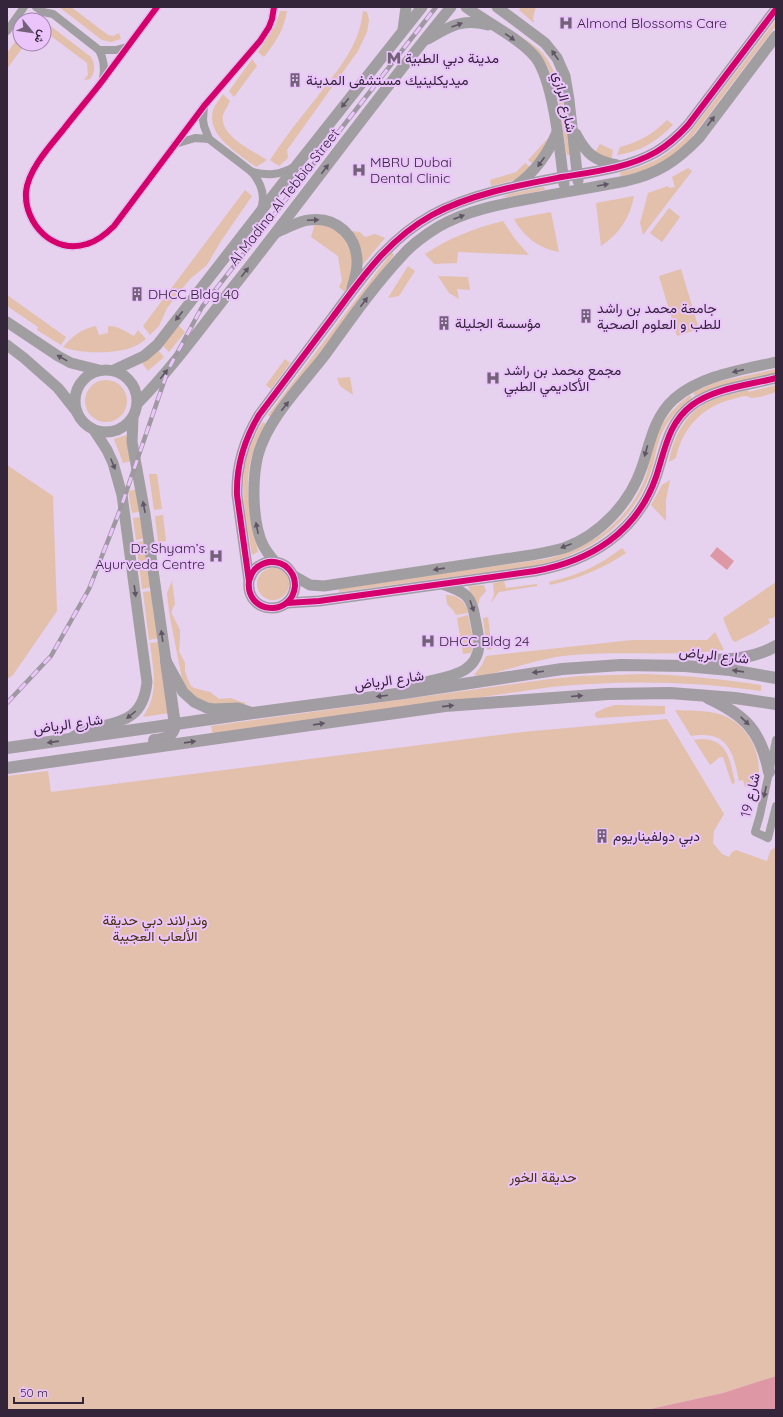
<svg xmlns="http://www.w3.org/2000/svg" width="783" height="1417" font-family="Quicksand,Vazirmatn,sans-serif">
<rect width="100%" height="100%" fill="#e6d1ee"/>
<g fill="#e2c0ac">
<polygon points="59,7 71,7 108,35 113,36 119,33 121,39 111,42 102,40"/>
<polygon points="521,7 536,7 533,17 534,23 519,10"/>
<path d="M280,11H287C284,30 275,43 264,57L258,52L275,26Z"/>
<path d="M363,11L367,12L369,20L367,32L358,51L287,150L288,158L279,166L270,160C285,137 301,117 318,96C339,68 359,47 363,11Z"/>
<path d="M776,20V26L688,142L669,158L646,170L621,177L620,172C648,167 669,155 688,135Z"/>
<path d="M44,21L91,57C95,64 96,72 90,79L84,80L88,75L87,63L47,33H44Z"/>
<path d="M515,33C526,40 537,46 544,55C563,77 566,126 571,155H567C562,130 559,85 546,64C539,52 525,43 515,33Z"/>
<polygon points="20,35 20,44 25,44 7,69 7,53"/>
<polygon points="252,59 257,66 234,97 229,91"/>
<path d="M223,94L230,101C228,105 225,110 223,115C219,136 252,150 267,160L256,167C239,154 203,134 214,108C216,103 220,99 223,94Z"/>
<path d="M667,120L673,125C657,141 640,152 617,155L620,147C639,142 653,134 667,120Z"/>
<polygon points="550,136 535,166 528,160"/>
<polygon points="600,144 613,150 611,161 594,154"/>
<polygon points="525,163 532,168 515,180 491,186 490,180 516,172"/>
<polygon points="688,168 692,171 643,235 640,223 648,193 668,186 669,188 675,187 672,177"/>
<polygon points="544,187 545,190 501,198 509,194"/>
<polygon points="245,190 252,196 221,241 207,265 190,279 167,308 159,326 150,335 143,326"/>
<path d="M634,196C630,218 619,234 601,246L596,203Z"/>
<polygon points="669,208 680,217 662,242 650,233"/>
<path d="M551,212L559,252C538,248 524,237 514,219Z"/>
<path d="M503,221L515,239L529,255L458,252L457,263L434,264L425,254C449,238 475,228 503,221Z"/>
<polygon points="315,223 323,224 342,234 354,256 348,287 345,292 339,287 342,281 338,256 311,237"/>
<polygon points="351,231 360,232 365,237 375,234 385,238 360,268"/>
<polygon points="392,252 394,255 271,417 268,415"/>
<polygon points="408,266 415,271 399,296 388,298"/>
<polygon points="681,269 699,329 677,336 659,276"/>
<polygon points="438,276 468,277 470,290 457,289 459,299 449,293"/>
<polygon points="7,295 66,337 61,345 37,330 38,327 7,306"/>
<polygon points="178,325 185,332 169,352 162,345"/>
<path d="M96,326L99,335L108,333V326C118,326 125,331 134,336L138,330L146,339C142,342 138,345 133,347C116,354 80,354 63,347C73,336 81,329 96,326Z"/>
<polygon points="158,350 164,357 148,371 142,363"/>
<polygon points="285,359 290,363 271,389 266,385"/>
<polygon points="776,369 776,374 714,388 695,396 693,392 717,382"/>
<polygon points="350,377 353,395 340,386 337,378"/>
<circle cx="106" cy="401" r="21"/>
<path d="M776,385V392C769,394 759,398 751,398C749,397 748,396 746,396C742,396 737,398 733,399C703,406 682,428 676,458L669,462C673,436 688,408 715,399C725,395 737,393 748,390L749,392Z"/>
<path d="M690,395L692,398C676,410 663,425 658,444C655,454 654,464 650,474C632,526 585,556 533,566L339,592V588L546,559C590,549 630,520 646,476C649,466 650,456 653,446C659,425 672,408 690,395Z"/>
<path d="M263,422L266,424C238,469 249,504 258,552L252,555C244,505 233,468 263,422Z"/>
<polygon points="127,435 131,461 123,463 114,439"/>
<polygon points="7,465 53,496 57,611 13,675 7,679"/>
<polygon points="149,474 157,474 162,509 154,510"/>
<polygon points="670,480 666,500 666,521 651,505 662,485"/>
<polygon points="138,489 142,511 132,513 128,491"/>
<polygon points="163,515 166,541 158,542 155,516"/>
<polygon points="143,517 145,538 136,540 133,518"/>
<polygon points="146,541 152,587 142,589 136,542"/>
<path d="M622,548L626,553C602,569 578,579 550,585L549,582C577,576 600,565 622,548Z"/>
<circle cx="273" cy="584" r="16"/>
<polygon points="172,581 175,604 172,610 172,614 180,630 180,639 179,651 185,663 185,671 188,680 191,686 194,688 210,692 219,699 231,698 241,702 245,702 245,705 215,707 191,695 182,679 169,612 167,593"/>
<polygon points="504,581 506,588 537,584 537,586 499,592 491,603 494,595 493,583"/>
<polygon points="776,582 776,617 768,619 770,623 755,632 735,642 732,640 723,618"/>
<polygon points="484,585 486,591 480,598 478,605 471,595 468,586"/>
<polygon points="153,591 159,638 149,640 143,592"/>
<path d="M446,595C458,595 466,601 468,613L456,615L453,610L447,604Z"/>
<path d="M468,615C470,627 476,642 471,653L463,654L457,618Z"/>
<polygon points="488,617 492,649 487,650 483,618"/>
<path d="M715,632L724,650C671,657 617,650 563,656C534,660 508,670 480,677L474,675L482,665L486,656L632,640H707Z"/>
<path d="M159,642L169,713L143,717C160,692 153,670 150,643Z"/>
<path d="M643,674C683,675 722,679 761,685V691C690,681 621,680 551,687L213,736L211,726L550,679L581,676Z"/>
<polygon points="615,705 665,706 665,714 598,718 595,716 595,713 605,708"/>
<path d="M675,710C688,711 702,710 715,713C747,720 763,752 758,782L745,787L743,780L739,781C733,751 728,730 691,736Z"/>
<path d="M667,719L724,814L714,831L713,843L722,854L729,857L732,852L736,850L767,861C770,855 768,849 776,848V1376L723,1393L646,1410H7V776L48,771L51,792L522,732Z"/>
<path d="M701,739C729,739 730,762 735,783L732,784L723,757H720L710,765L694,740Z"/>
</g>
<g fill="#de97a4">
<polygon points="717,547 734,561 727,570 710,556"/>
<polygon points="776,1376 776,1410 646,1410 723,1393"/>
</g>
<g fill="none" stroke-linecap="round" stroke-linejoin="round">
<g stroke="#a19ea2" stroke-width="8">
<path d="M36,7L43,12L53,14L99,50C104,59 105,69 103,79"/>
<path d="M157,7C139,31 121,56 103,80C90,97 76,113 63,130C50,146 28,170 26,192C24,224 54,255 87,244C98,241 106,234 114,226L204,106L260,41L269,27L272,19L274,7"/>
<polyline points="7,31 24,7"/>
<polyline points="99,50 116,50 127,47"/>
<path d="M204,106L203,120L204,126L209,139L252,172C261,183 266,195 261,209"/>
<polyline points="175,144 195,138 209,139"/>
<path d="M252,172C268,176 280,175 294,167"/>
<polyline points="776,740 760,815 755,832 768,838 776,806"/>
</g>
<g stroke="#a19ea2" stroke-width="11">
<path d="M466,7C486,22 521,39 536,58C554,83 560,152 564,184"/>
<polyline points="497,7 545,43 557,58 565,76 569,100 578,181"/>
<polyline points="403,30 406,7"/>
<path d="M428,39C450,26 462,18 488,25"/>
<path d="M576,134C586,154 595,161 617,165"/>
<path d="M517,185C536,171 548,154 557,132"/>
<path d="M277,232C288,228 298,221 309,220C337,216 358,237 357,264C357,272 354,281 352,288"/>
<polyline points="7,322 58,356 71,363 99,370"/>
<polyline points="7,345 24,358 58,388 77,412"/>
<circle cx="106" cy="401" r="31"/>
<polyline points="114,370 144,356 157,345 296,166 422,7"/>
<path d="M138,403C173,367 203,325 234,286C307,194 376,98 451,7"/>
<polyline points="133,418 132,442 145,514 166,661 183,692 194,702 207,708 214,709 238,708 253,713"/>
<path d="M275,562C270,556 266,551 263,545C252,522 252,479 258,455C268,418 302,385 325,355C349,322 373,287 401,257C411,245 425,235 438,227C467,210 501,204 534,198C564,192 595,187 626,181C657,174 677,161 699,138L776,36"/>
<path d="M294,576L310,585L324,586L531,555C542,553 554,551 564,548C600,535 630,503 642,467C650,443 654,417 674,399C702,375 741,370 776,362"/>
<path d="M249,581C251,575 253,569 259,566C269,559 284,561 291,572C294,576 295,581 295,586C292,618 245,614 249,581L237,495C236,465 244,440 259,415C283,383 308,350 332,318C362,278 387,240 432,215C470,194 520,185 562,177C593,172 628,168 656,152C668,145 678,136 688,125L776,9"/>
<path d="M287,603L319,601L535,571C591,561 637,532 656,477C665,450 668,423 692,405C715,388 749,385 776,378"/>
<path d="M406,692C413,688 419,684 426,682C447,676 477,675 479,645C479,636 477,627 475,618C472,596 465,592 445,585"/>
<path d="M71,738C102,718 142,733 147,682L122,495L113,463L107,450L94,430"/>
</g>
<g stroke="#a29ca3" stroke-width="12">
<path d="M702,660C728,660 753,659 776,646"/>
<path d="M708,698C745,715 761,731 769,772"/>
<path d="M154,740C165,739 173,737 175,725L166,661"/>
<polyline points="7,748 253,713 404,693 562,669 621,665 685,666 730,670 776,678"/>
<polyline points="7,768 445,706 608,694 670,693 735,698 776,704"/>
</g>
<defs>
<polyline id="rail" points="7,703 51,656 89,589 120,510 168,370 202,307 436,7"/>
</defs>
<use href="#rail" stroke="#9f98a2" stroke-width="4.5"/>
<use href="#rail" stroke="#ebc4fb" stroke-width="3" stroke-dasharray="9" stroke-linecap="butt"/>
<defs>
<g id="cycleway">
<path d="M157,7C139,31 121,56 103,80C90,97 76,113 63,130C50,146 28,170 26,192C24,224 54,255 87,244C98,241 106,234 114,226L204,106L260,41L269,27L272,19L274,7"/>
<path d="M249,581C251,575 253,569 259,566C269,559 284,561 291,572C294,576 295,581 295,586C292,618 245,614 249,581L237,495C236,465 244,440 259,415C283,383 308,350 332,318C362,278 387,240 432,215C470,194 520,185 562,177C593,172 628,168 656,152C668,145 678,136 688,125L776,9"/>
<path d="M287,603L319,601L535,571C591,561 637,532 656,477C665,450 668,423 692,405C715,388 749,385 776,378"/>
</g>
</defs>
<use href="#cycleway" stroke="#ebc4fb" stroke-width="8"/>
<use href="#cycleway" stroke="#d6006c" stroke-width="6"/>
</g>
<defs><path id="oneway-solid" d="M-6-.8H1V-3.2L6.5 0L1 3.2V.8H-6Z"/></defs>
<g fill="#605564">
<use href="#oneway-solid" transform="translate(457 25) rotate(-20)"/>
<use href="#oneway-solid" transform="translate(510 37) rotate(35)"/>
<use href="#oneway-solid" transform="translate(555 55) rotate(-125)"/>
<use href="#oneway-solid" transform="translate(345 103) rotate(128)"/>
<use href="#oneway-solid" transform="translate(711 121) rotate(-53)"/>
<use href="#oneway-solid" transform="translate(541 162) rotate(126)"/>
<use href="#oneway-solid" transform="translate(325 169) rotate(-53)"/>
<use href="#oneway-solid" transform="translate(603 185) rotate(-10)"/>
<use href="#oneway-solid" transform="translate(459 217) rotate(-21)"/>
<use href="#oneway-solid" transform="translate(313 220) rotate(-2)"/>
<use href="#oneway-solid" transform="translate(245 272) rotate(-52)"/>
<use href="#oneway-solid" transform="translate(364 302) rotate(-53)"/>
<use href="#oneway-solid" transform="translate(179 316) rotate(128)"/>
<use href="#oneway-solid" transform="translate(62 358) rotate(-151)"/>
<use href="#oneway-solid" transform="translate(738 371) rotate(167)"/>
<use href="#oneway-solid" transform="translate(164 374) rotate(-51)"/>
<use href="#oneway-solid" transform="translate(285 406) rotate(-52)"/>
<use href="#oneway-solid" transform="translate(646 451) rotate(106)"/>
<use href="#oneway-solid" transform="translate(113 464) rotate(68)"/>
<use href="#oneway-solid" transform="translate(144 507) rotate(-101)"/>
<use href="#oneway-solid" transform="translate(257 528) rotate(-101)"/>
<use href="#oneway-solid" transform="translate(566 546) rotate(159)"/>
<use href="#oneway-solid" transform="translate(439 569) rotate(172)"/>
<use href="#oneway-solid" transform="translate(135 591) rotate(82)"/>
<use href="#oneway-solid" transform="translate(472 606) rotate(71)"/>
<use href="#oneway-solid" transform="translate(162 636) rotate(-98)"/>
<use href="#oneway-solid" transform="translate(738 671) rotate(-172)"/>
<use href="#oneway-solid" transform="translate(538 672) rotate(173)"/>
<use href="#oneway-solid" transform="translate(382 696) rotate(173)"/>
<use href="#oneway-solid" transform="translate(577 696) rotate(-5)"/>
<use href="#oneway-solid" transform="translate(448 706) rotate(-6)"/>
<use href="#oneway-solid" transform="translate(131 715) rotate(141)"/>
<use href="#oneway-solid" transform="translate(745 721) rotate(44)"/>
<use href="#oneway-solid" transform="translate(319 724) rotate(-8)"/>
<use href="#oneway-solid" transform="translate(53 742) rotate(172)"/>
<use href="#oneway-solid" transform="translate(190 742) rotate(-8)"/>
<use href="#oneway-solid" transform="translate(765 792) rotate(102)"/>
</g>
<defs>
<symbol id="hospital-bare" viewBox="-9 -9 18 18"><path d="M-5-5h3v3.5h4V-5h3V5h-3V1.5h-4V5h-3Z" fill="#726179" stroke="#ebc4fb" stroke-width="2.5" paint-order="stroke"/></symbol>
<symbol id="metro-bare" viewBox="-9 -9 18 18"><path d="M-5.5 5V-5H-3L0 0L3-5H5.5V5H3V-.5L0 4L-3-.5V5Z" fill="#726179" stroke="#ebc4fb" stroke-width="2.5" paint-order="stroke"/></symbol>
<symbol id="building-bare" viewBox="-9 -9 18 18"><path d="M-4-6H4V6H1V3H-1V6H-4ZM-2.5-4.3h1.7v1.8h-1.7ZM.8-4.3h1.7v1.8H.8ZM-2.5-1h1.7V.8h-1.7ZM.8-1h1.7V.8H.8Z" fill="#726179" stroke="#ebc4fb" stroke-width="2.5" paint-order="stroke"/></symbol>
</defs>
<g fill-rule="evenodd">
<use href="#hospital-bare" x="556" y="13" width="20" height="20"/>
<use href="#metro-bare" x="384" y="48" width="20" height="20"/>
<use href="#building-bare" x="285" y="70" width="20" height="20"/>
<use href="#hospital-bare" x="349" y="160" width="20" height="20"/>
<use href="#building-bare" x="127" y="284" width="20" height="20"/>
<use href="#building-bare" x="576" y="306" width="20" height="20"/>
<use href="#building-bare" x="434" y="313" width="20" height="20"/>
<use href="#hospital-bare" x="483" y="368" width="20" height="20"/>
<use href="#hospital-bare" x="206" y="546" width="20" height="20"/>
<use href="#hospital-bare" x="418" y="631" width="20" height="20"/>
<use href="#building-bare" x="592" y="826" width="20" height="20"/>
</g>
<g text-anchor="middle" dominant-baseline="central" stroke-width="4" stroke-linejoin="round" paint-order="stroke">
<g font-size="14" fill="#34253a" stroke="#ebc4fb" text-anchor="start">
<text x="577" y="23">Almond Blossoms Care</text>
<text x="405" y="58">مدينة دبي الطبية</text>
<text x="306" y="80">ميديكلينيك مستشفى المدينة</text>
<text x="370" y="162">MBRU Dubai<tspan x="370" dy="16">Dental Clinic</tspan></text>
<text x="148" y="294">DHCC Bldg 40</text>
<text x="597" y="308">جامعة محمد بن راشد<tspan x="597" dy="16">للطب و العلوم الصحية</tspan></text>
<text x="455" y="323">مؤسسة الجليلة</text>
<text x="504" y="370">مجمع محمد بن راشد<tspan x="504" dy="16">الأكاديمي الطبي</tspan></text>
<text x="205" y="548" text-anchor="end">Dr. Shyam’s<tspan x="205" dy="16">Ayurveda Centre</tspan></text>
<text x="439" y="641">DHCC Bldg 24</text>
<text x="613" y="836">دبي دولفيناريوم</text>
</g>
<g font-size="14" fill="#34253a" stroke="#ebc4fb">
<text transform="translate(565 102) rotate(77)">شارع الرازي</text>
<text transform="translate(284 197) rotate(-52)">Al Madina Al Tebbia Street</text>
<text transform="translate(714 655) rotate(6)">شارع الرياض</text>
<text transform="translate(389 680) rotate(-8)">شارع الرياض</text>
<text transform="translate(68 724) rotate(-8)">شارع الرياض</text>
<text transform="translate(750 795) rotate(-77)">شارع 19</text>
</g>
<g font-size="14" fill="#47310f" stroke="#ebc4fb">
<text x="155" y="920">وندرلاند دبي حديقة<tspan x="155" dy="16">الألعاب العجيبة</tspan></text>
<text x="543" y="1177">حديقة الخور</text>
</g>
</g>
<rect width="783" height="1417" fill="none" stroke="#34253a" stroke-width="16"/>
<g transform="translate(32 32) rotate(119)"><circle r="19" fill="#ebc4fb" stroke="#a284ae"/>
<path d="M0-3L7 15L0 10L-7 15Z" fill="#726179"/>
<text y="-6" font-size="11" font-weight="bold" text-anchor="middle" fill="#34253a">ش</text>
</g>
<path d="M14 1397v6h69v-6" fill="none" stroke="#34253a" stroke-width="2"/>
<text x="20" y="1397" font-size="12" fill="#34253a" stroke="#ebc4fb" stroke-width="3" paint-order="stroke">50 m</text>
</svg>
